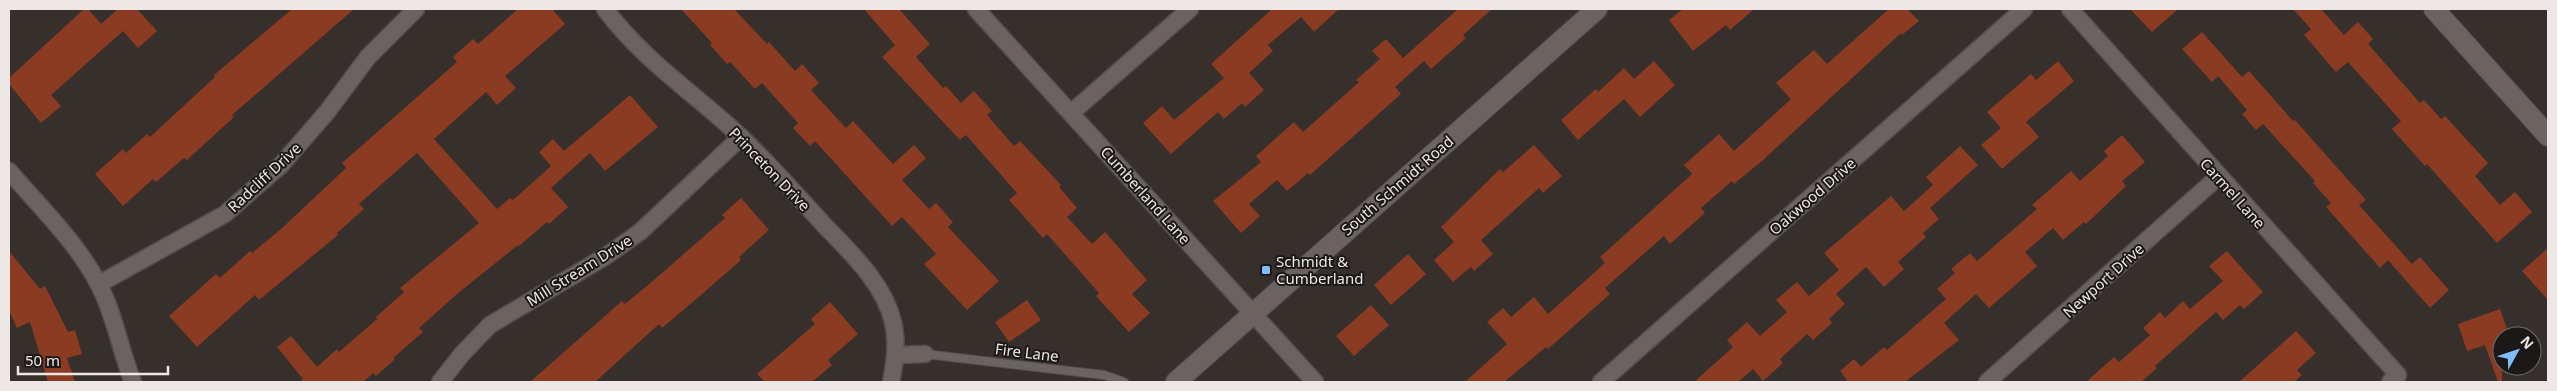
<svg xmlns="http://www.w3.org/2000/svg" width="2557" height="391" font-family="'Noto Sans',sans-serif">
<rect width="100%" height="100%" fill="#362f2c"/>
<g fill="#8b3b21">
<polygon points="84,9 88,9 101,24 118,9 137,9 157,31 138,48 123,31 51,95 61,106 41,123 9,84 9,78"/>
<polygon points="292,9 354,9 232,115 234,117 187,160 184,158 156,182 153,179 123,206 95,174 123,149 126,153 147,134 150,137 215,77 214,75"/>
<polygon points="518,9 552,9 565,24 505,76 516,88 497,105 486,92 434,139 497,209 510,198 513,200 551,166 539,152 553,139 564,151 630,95 658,127 605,171 590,153 551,188 568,207 549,224 547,222 519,246 518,245 457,294 419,328 423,332 393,358 395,359 376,376 373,373 363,382 300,382 303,379 277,347 291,336 317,367 337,349 339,352 377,319 376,317 404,292 400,288 479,223 417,153 359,204 364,209 337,233 338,235 259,300 255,295 197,347 169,316 216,274 220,278 250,251 252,253 281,229 346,168 342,163 457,62 453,57 473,39 478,44"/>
<polygon points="681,9 734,9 767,44 769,42 795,71 802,64 819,83 811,90 846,128 853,121 893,164 914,145 926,158 902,180 929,209 936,203 953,222 948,227 999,281 967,310 924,264 936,254 902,217 892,226 815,141 810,146 793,128 798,123 762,83 755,89 730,62 727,64 710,45 712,43"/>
<polygon points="864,9 899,9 930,44 916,57 943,88 946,86 961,103 974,91 992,111 987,115 1014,146 1020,141 1061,185 1059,187 1077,208 1067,217 1092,244 1105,232 1147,280 1132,294 1150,313 1129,332 1096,296 1099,293 1047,234 1043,238 1009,200 1017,193 966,135 960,140 882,57 895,45"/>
<polygon points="1272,9 1339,9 1314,32 1301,17 1268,45 1273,51 1249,73 1264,90 1245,107 1242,103 1224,119 1218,112 1171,154 1143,123 1162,106 1174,120 1224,78 1211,64"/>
<polygon points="1458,9 1492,9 1463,35 1466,38 1431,69 1424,61 1395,87 1401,94 1310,175 1308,173 1287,191 1277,180 1249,204 1260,216 1241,233 1213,201 1261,162 1256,156 1294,122 1303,132 1359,82 1356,80 1380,59 1372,51 1386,39 1403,58"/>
<polygon points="1683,9 1754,9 1730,30 1726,25 1693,51 1669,20"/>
<polygon points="1889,9 1907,9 1919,21 1902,35 1901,33 1763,160 1734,184 1732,181 1701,208 1705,213 1670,244 1664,236 1605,288 1610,294 1548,349 1546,347 1504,382 1465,382 1507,344 1487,322 1503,308 1511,317 1534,297 1548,314 1605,263 1600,257 1692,174 1684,165 1719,134 1734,151 1791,99 1776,83 1814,50 1827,64"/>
<polygon points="2130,9 2178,9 2152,32"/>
<polygon points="2293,9 2321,9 2344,35 2358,22 2373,39 2368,44 2420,103 2424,100 2441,119 2445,116 2488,163 2475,176 2500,205 2515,192 2532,212 2497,243 2427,164 2425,166 2392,129 2401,121 2348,62 2336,72 2304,35 2311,29"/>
<polygon points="2202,32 2242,77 2249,71 2293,121 2294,119 2366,200 2359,205 2412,264 2420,257 2449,290 2430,308 2388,260 2380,268 2326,207 2331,203 2313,183 2315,181 2263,124 2256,130 2242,114 2247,110 2218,76 2212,82 2182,49"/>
<polygon points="1654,61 1675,85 1640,117 1624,99 1578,140 1561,120 1596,89 1598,92 1624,68 1634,79"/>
<polygon points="2058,61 2074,81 2026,122 2039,137 2002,169 1981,145 2001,128 1987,112 2031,74 2036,80"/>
<polygon points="2122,135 2145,162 2122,181 2126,186 2086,224 2084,222 2063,240 2053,228 2025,252 2037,266 1989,308 1976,294 1944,323 1959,340 1905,382 1844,382 1847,380 1840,371 1854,359 1861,367 1884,347 1887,350 1946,299 1937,289 1955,273 1951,269 1970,253 1977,261 2037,209 2032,205 2071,171 2080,181 2108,156 2104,151"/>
<polygon points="1534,145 1562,176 1543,193 1539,188 1481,240 1493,254 1474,271 1471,267 1453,282 1434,260 1454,242 1441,227 1500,169 1503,172"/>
<polygon points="1960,146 1978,165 1930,208 1939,219 1923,233 1926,237 1898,262 1904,269 1884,287 1866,267 1836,294 1845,304 1829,319 1832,323 1813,340 1807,334 1780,359 1783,363 1763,381 1753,369 1738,382 1694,382 1733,347 1727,340 1747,322 1760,336 1787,312 1776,300 1797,282 1809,296 1839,270 1824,253 1891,196 1904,211 1933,185 1926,177"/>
<polygon points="741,198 769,230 739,257 741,260 694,301 662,328 659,324 595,382 530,382 622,301 625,304 654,280 725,218 722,215"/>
<polygon points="2548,248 2548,300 2522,271"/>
<polygon points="9,251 40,289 45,286 68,332 75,330 82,354 67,358 75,382 48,382 30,322 17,328 9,311"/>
<polygon points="2227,251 2263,292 2244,309 2240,305 2223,320 2216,312 2155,366 2157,368 2141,382 2086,382 2114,357 2119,362 2150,335 2143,328 2160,312 2165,318 2183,301 2190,309 2223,281 2209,266"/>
<polygon points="1408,254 1426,274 1391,305 1374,285"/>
<polygon points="1027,300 1041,320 1009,342 995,322"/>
<polygon points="830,302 858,334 828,360 832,365 812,382 765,382 757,374 815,324 811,319"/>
<polygon points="1371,305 1389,325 1354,356 1336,336"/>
<polygon points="2500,309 2509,335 2502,336 2502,382 2498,382 2485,345 2467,351 2458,324"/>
<polygon points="2296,331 2316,353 2297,370 2302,375 2294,382 2239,382"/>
</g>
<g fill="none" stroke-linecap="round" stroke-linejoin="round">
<defs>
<polyline id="service" points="925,354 1104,375 1124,382"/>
<g id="minor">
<path d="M605,9C642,59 695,94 740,136C770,164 798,197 826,227C852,254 884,284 893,322C898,342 895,363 891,382"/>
<polyline points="976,9 1315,382"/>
<polyline points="2070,9 2398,375 2390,382"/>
<polyline points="1071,113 1190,9"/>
<path d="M9,171C40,207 77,242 99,285C115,315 120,350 133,382"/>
<polyline points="99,284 225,214 281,165 327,112 368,57 416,9"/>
<polyline points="896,355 925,354"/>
<polyline points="440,382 462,354 490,325 606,256 640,232 741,137"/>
<polyline points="1601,382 2024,9"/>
<polyline points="1987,382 2218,177"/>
</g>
<g id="tertiary">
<polyline points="2434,9 2548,136"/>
<polyline points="1176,382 1597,9"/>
</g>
</defs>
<use href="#service" stroke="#544d4b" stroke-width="10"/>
<use href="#minor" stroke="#544d4b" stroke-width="19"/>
<use href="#tertiary" stroke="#544d4b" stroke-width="22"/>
<use href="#service" stroke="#6c6361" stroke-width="8"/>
<use href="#minor" stroke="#6c6361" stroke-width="16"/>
<use href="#tertiary" stroke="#6c6361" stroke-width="20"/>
</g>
<rect fill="#7ebdf9" stroke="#1b1817" stroke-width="2" x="1261" y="265" width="10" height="10" rx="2.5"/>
<g text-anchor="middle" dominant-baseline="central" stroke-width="4" stroke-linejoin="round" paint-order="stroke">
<g font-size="15" fill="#ede8e6" stroke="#1b1817">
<text transform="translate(770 169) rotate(46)">Princeton Drive</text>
<text transform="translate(264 177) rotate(-43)">Radcliff Drive</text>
<text transform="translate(1397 185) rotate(-41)">South Schmidt Road</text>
<text transform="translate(2233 193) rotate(48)">Carmel Lane</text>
<text transform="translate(1146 195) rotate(48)">Cumberland Lane</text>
<text transform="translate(1812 196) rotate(-41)">Oakwood Drive</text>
<text transform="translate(579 270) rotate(-32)">Mill Stream Drive</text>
<text transform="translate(2103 280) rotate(-42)">Newport Drive</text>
<text transform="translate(1027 352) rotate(7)">Fire Lane</text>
</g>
<g font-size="15" fill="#ede8e6" stroke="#1b1817" text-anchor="start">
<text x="1276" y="261">Schmidt &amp;<tspan x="1276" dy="17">Cumberland</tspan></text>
</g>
</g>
<rect width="2557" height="391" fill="none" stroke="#ede8e6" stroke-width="20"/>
<g transform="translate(2517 351) rotate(50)"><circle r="24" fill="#1b1817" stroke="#6f6b6a"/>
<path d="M0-4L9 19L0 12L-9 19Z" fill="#7ebdf9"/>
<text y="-8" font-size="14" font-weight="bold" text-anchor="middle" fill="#ede8e6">N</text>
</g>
<path d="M18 366v8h150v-8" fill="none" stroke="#ede8e6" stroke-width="2.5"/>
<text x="25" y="366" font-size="15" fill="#ede8e6" stroke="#1b1817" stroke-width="4" paint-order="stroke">50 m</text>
</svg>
